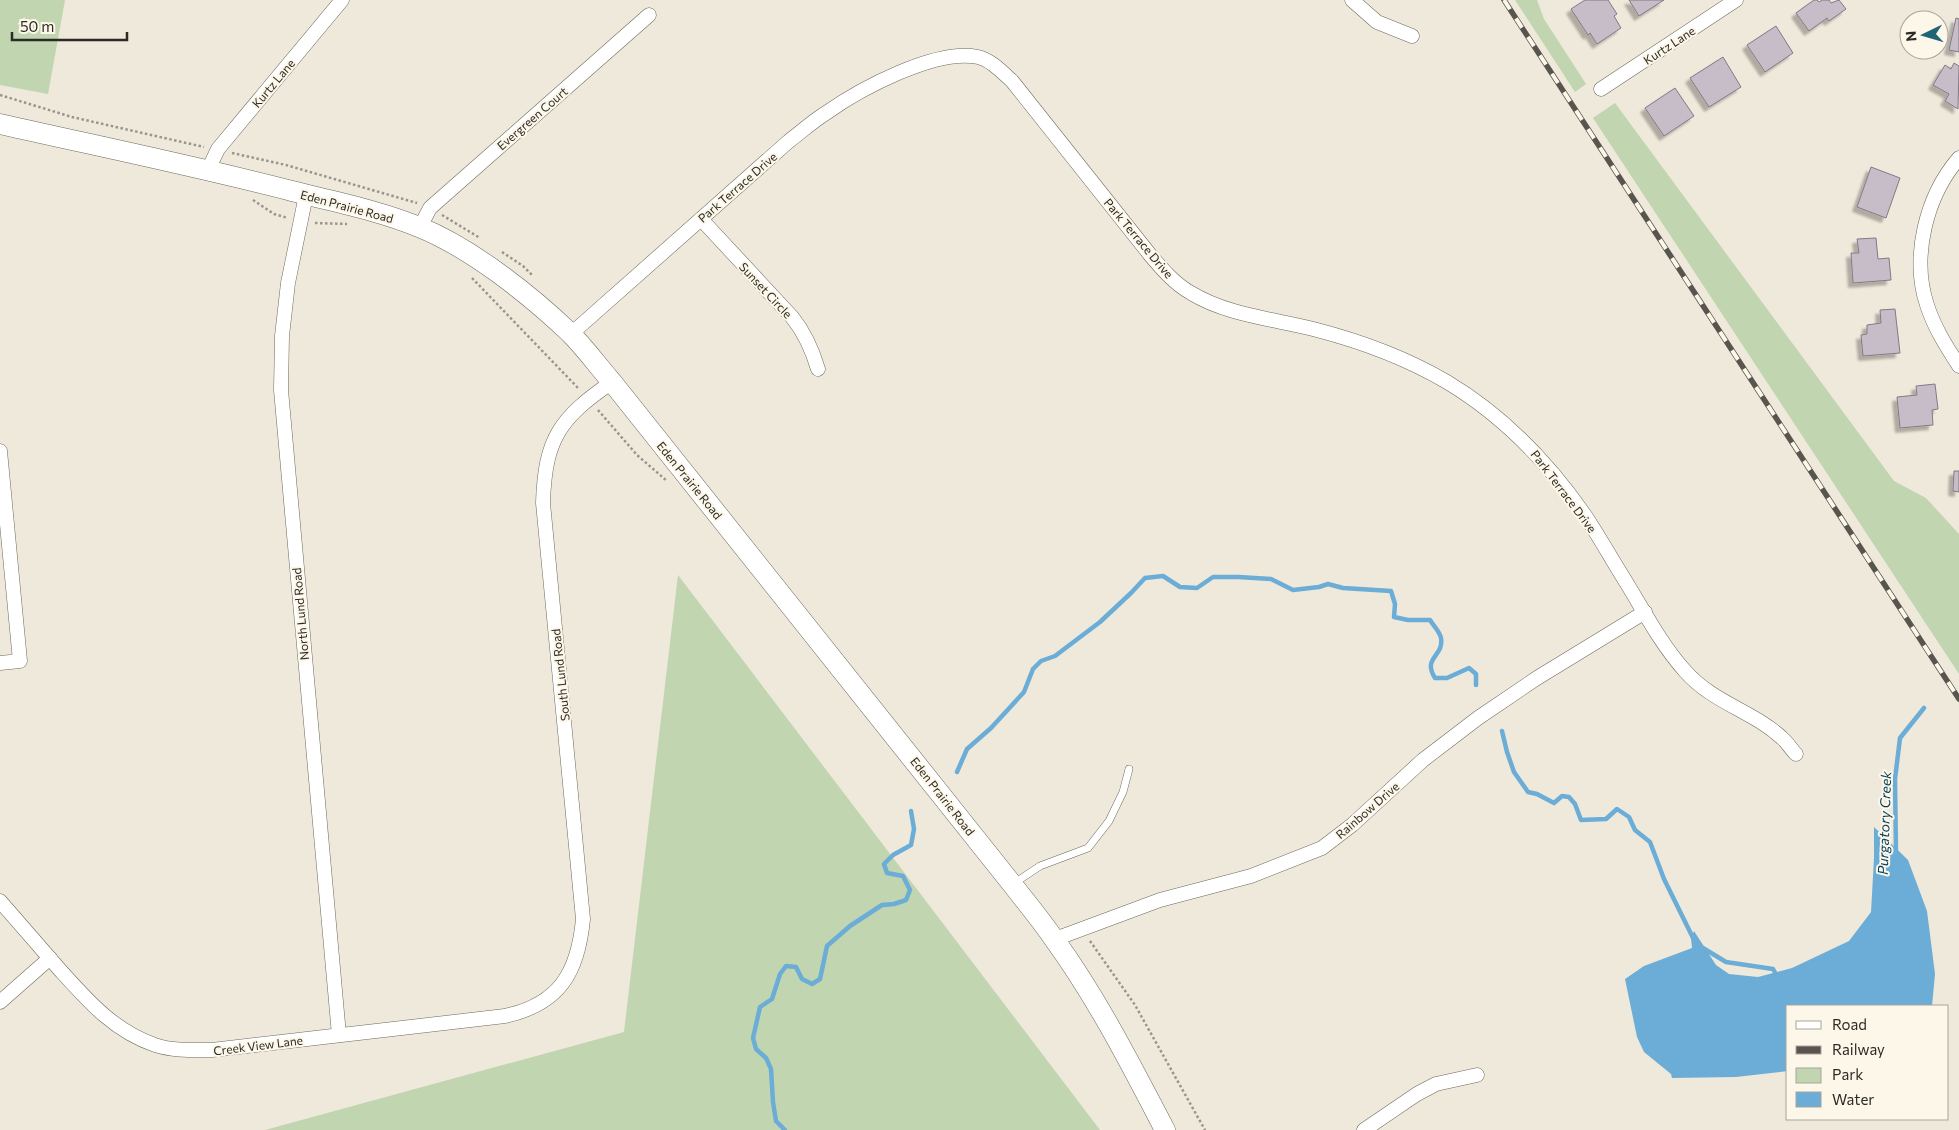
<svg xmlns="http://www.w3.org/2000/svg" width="1959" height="1130" font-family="Commissioner,sans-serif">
<defs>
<filter id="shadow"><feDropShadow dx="-4.5" dy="4.5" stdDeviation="1" flood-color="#0004"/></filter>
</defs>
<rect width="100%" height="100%" fill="#eee9db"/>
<g fill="#c0d5b0">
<polygon points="0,0 65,0 48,94 0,85"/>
<polygon points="1515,0 1537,0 1544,19 1586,84 1575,92"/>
<polygon points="1615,103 1894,481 1926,498 1959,534 1959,674 1593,118"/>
<polygon points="678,575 1100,1130 265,1130 624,1032"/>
</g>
<polygon fill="#6badd6" points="1874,827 1908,860 1927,911 1935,974 1932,1006 1788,1006 1788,1071 1736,1077 1672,1078 1671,1074 1644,1052 1637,1037 1625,979 1644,966 1692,948 1691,938 1694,931 1716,965 1729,974 1758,977 1792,968 1849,941 1871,912 1874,858"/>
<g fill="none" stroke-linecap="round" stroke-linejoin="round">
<g stroke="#6badd6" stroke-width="4.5">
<polyline points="1502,731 1507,752 1514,772 1528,792 1537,794 1554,803 1562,796 1569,797 1575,804 1581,820 1606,819 1617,809 1629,817 1635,830 1650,842 1664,879 1695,942"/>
<path d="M957,772L967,749L991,728L1024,692L1033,669L1041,661L1055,656L1100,622L1131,593L1145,578L1163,576L1180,587L1197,588L1213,577H1238L1271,579L1293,590L1319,587L1328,584L1343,588L1391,591L1395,604L1394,617L1408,620H1430C1433,625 1440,632 1441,638C1444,657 1422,657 1435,678H1447L1469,668L1476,674V685"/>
<polyline points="1896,853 1895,779 1900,738 1924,708"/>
<polyline points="1703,948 1726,962 1773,969 1777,976"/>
<polyline points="785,1130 776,1121 773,1102 771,1069 766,1058 756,1049 753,1038 760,1007 772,999 780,974 786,966 796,967 802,979 812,984 820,979 827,946 850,926 882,905 894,904 906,900 910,890 903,876 887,873 884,864 893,855 911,845 914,829 911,811"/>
</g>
</g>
<g fill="#c7bdc9" stroke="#827984" filter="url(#shadow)">
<polygon points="1585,0 1608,0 1617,14 1614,16 1621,28 1597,44 1590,33 1588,35 1571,9"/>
<polygon points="1629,0 1664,0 1639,16"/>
<polygon points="1814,0 1817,0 1819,2 1822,0 1829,0 1831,3 1839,0 1846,9 1829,21 1827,18 1809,31 1796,13"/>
<polygon points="1956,18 1959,19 1959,52 1949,50"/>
<polygon points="1776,26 1793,53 1765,72 1747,45"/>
<polygon points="1723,57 1741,87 1709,107 1690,78"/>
<polygon points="1954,63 1959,66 1958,109 1945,101 1949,94 1933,85 1945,65 1951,69"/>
<polygon points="1675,88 1694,116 1664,136 1645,108"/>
<polygon points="1871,167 1900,178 1886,218 1857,207"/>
<polygon points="1876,238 1878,259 1889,258 1891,280 1853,283 1851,253 1859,253 1857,239"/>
<polygon points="1895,309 1900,353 1863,356 1861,335 1867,334 1867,325 1881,323 1880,310"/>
<polygon points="1935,384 1938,409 1932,410 1933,425 1900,428 1897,397 1917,395 1916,386"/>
<polygon points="1954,471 1959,471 1959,492 1953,491"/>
</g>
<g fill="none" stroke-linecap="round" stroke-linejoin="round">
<defs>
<polyline id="lane" points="1013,884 1040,866 1088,848 1109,821 1123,792 1129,769"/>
<g id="street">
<polyline points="1352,0 1377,22 1412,36"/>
<polyline points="1601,89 1736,0"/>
<path d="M1959,158C1926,196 1911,257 1927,305C1934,327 1946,346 1959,366"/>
<polyline points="208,170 218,149 342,0"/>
<polyline points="306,195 288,283 282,336 281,390 339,1035"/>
<path d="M701,219L792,317C805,333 812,349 818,369"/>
<polyline points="420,227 430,208 649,15"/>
<path d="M571,334L789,141C801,132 813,121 826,113C860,89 936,48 978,57C991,60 1002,72 1012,81L1151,256C1163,270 1175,284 1191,293C1229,316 1276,319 1317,330C1363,342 1406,358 1447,382C1502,415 1547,461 1584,514C1599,536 1612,560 1626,582C1645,613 1661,644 1685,671C1713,703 1753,711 1782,738C1787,742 1791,749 1796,754"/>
<polyline points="0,451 20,661 0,663"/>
<path d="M0,901C20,924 40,947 60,970C88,1001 114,1031 155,1045C173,1051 193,1050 212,1050L505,1016C560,1004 578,972 583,919L543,503C545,438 560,418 612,382"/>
<polyline points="1055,939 1160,900 1251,876 1322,848 1352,825 1423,760 1478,718 1537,678 1645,612"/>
<polyline points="0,1002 50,958"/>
<polyline points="1364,1130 1417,1094 1436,1084 1477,1075"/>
</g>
<path id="secondary" d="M0,124C97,146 195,166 292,191C334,202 378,210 419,227C471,248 529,294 570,333C585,348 598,366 612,382L1012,884C1026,902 1041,920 1054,939C1097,998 1131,1065 1165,1130"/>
</defs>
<use href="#lane" stroke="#6d695c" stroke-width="8"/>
<use href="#street" stroke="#6d695c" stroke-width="15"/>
<use href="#secondary" stroke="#6d695c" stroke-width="21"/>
<g stroke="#99958b" stroke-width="2.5" stroke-dasharray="2.5 2.5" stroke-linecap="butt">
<polyline points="0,95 72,117 204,147"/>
<polyline points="232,153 286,165 417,203"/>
<polyline points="253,200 274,214 288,218"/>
<polyline points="442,215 480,238"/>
<polyline points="315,223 347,224"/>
<polyline points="502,252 523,266 533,276"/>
<polyline points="472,278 579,389"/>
<polyline points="598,410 637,455 667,481"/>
<polyline points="1090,941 1135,1005 1205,1130"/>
</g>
<use href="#lane" stroke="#fff" stroke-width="7"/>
<use href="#street" stroke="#fff" stroke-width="14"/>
<use href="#secondary" stroke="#fff" stroke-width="20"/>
<defs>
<polyline id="rail" points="1504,0 1959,699"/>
</defs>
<use href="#rail" stroke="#57554e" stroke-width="5.5"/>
<use href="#rail" stroke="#fcf7e8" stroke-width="4" stroke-dasharray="11" stroke-linecap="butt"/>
</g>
<g text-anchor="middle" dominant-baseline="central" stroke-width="4" stroke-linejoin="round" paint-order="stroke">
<g font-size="12" fill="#2c2a25" stroke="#fcf7e8">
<text transform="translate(1669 45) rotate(-33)">Kurtz Lane</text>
<text transform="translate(273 83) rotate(-50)">Kurtz Lane</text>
<text transform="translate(532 118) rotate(-41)">Evergreen Court</text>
<text transform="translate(737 187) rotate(-41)">Park Terrace Drive</text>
<text transform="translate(347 206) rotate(15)">Eden Prairie Road</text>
<text transform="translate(1139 238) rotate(50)">Park Terrace Drive</text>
<text transform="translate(766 290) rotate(47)">Sunset Circle</text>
<text transform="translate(690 480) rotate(51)">Eden Prairie Road</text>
<text transform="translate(1564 491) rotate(53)">Park Terrace Drive</text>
<text transform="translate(300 614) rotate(-95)">North Lund Road</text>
<text transform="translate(560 675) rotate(-96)">South Lund Road</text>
<text transform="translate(943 796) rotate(52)">Eden Prairie Road</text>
<text transform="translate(1367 810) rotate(-41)">Rainbow Drive</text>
<text transform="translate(258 1045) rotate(-7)">Creek View Lane</text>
</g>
<g font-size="14" font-style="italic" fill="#043e5a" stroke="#fcf7e8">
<text transform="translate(1884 823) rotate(-88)">Purgatory Creek</text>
</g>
</g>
<rect x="1786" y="1005" width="162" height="115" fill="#fcf7e8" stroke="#a9a59a"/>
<rect x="1796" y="1021" width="25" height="8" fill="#ffffff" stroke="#a9a59a"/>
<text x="1832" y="1030" font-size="15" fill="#2c2a25">Road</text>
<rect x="1796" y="1046" width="25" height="8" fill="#57554e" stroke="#a9a59a"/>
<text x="1832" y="1055" font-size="15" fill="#2c2a25">Railway</text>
<rect x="1796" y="1068" width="25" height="15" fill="#c0d5b0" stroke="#a9a59a"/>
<text x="1832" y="1080" font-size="15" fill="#2c2a25">Park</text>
<rect x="1796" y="1092" width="25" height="15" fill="#6badd6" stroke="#a9a59a"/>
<text x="1832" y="1105" font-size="15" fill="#2c2a25">Water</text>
<g transform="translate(1924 35) rotate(265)"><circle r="24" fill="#fcf7e8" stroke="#a9a59a"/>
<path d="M0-4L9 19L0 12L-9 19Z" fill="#1f6575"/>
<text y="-8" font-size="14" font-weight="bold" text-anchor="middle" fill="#2c2a25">N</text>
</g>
<path d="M12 32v8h115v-8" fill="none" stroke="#2c2a25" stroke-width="2.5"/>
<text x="20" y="32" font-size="15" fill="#2c2a25" stroke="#fcf7e8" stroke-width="4" paint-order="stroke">50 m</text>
</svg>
